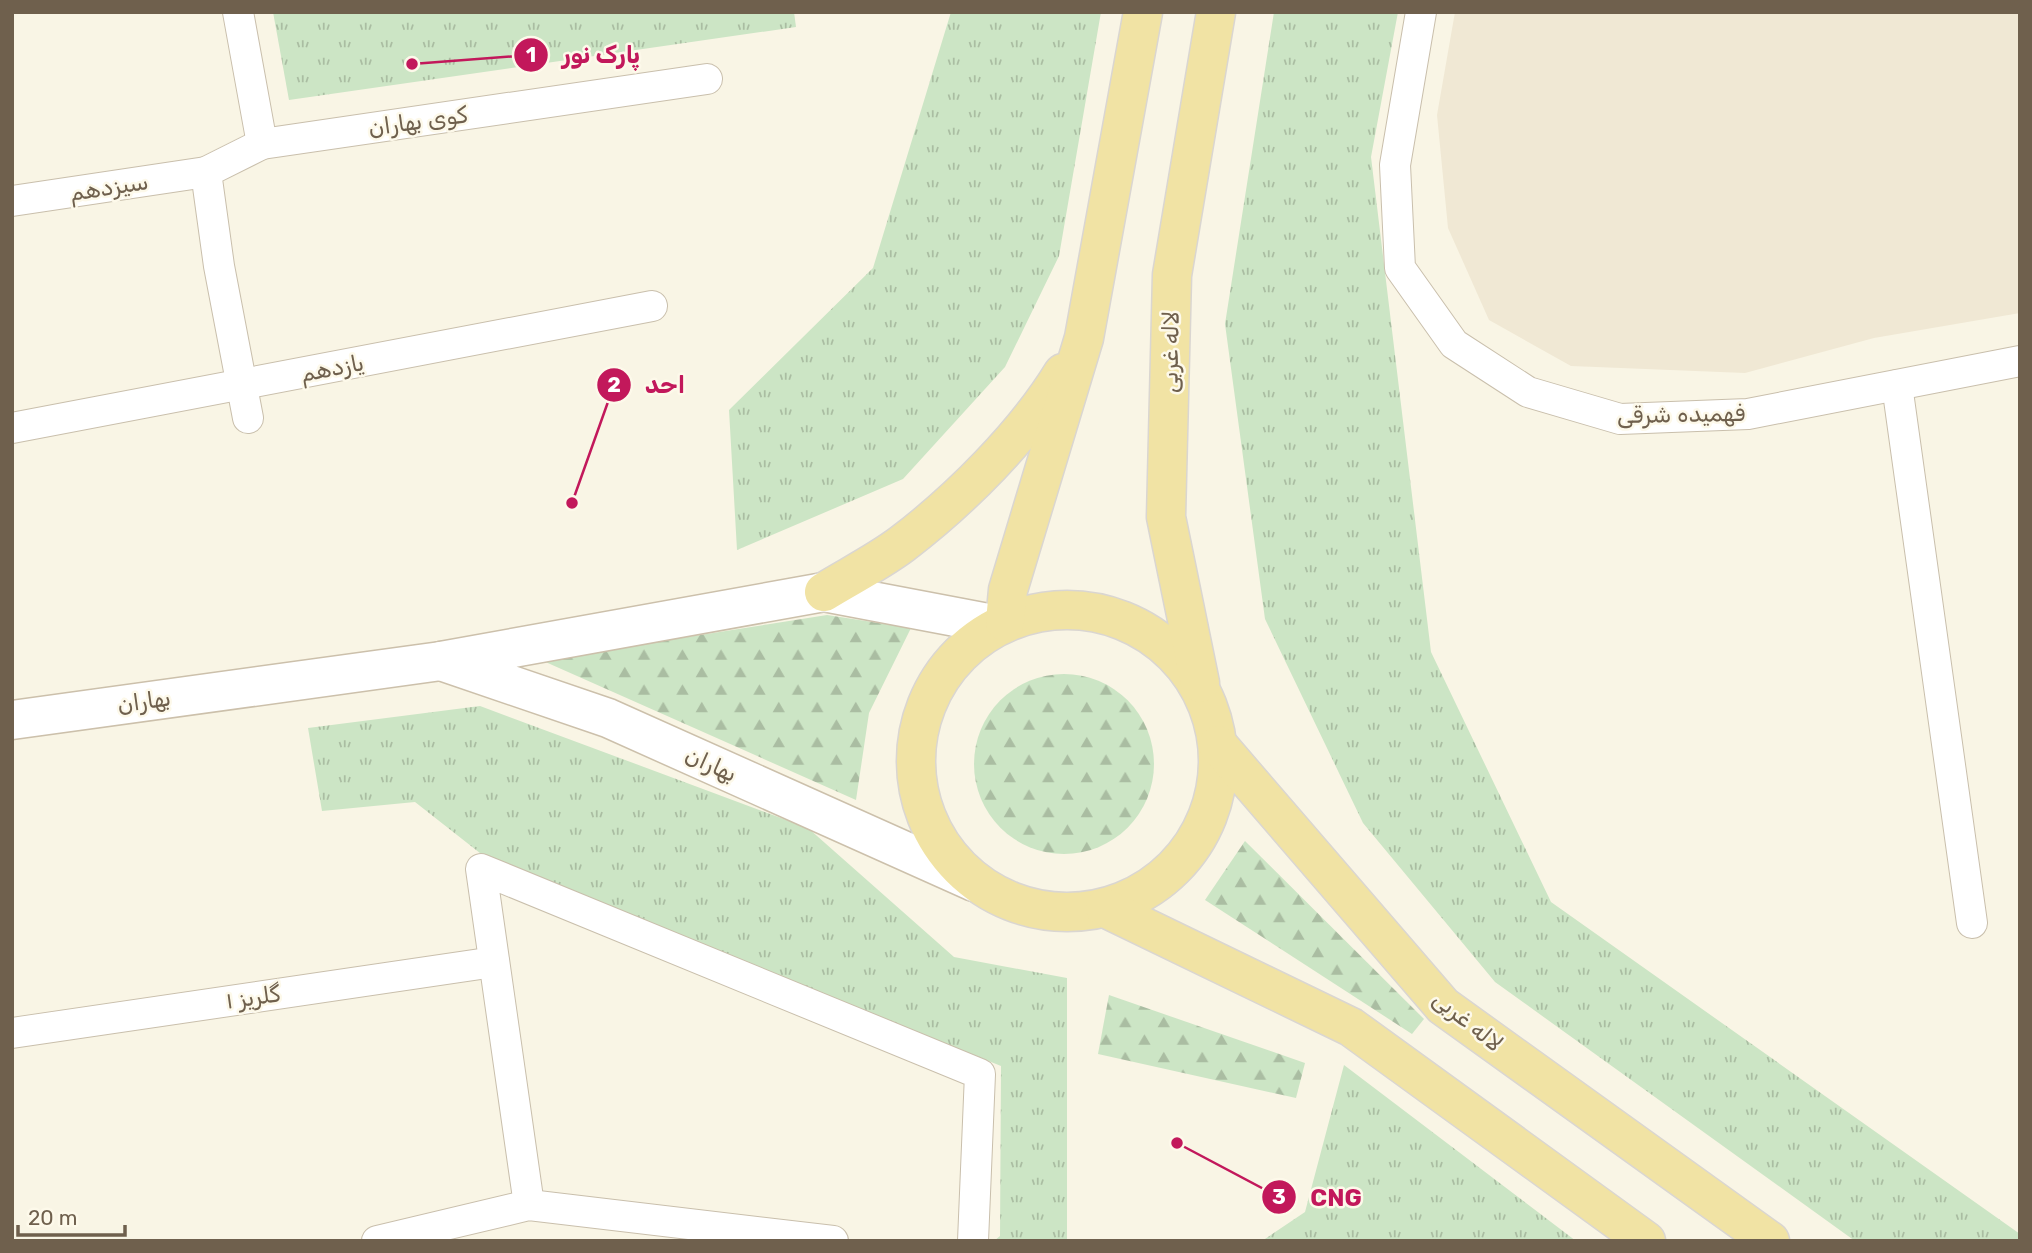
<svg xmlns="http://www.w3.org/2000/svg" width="2032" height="1253" font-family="Rubik,'Noto Naskh Arabic',sans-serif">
<defs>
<pattern id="forest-firs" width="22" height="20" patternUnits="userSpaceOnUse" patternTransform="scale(1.75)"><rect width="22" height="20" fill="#cce5c5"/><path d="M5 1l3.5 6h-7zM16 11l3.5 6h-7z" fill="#aabda2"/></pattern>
<pattern id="park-tufts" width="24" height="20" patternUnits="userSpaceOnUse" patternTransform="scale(1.75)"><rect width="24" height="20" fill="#cce5c5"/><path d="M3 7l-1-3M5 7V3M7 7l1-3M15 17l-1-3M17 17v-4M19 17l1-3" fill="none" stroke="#aabda2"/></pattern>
</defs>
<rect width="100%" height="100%" fill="#f9f5e5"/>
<polygon fill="#f0e8d4" points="1455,12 2020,12 2020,313 1874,338 1745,373 1571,366 1489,320 1448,228 1437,115"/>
<g fill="url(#forest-firs)">
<polygon points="827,615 911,628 869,713 856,800 541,660"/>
<circle cx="1064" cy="764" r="90"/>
<polygon points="1245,841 1424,1019 1412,1034 1205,900"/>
<polygon points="1109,995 1305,1063 1296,1098 1098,1054"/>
</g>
<g fill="url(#park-tufts)">
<polygon points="273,12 794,12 796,27 289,100"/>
<polygon points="951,12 1101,12 1059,256 1005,367 903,479 737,550 729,410 873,268"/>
<polygon points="1274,12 1398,12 1371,157 1431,652 1551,902 2020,1234 2020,1241 1855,1241 1495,982 1363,823 1265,619 1225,324"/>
<polygon points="480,706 808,828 954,957 1067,978 1067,1239 1056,1241 994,1241 1000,1236 1001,1066 485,857 415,802 322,811 308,728"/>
<polygon points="1344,1065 1576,1241 1262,1241 1305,1212"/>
</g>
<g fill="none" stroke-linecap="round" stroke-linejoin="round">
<defs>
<g id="street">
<polyline points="238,12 262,144 707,79"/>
<polyline points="1421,12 1395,165 1400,268 1454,344 1528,392 1620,419 1748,414 2020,361"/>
<polyline points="12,201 206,172"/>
<polyline points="1897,385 1972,923"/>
<polyline points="248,418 219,266 206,172 262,144"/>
<polyline points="12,428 652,306"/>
<polyline points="12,1033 494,962"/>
<polyline points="529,1205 481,869 980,1074 973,1241"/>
<polyline points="377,1241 529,1205 833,1241"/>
</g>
<g id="secondary">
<polyline points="12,720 441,661"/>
<polyline points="974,882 608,718 441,661 824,592 998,625"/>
</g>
<g id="primary">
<path d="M824,592C850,576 878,562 902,544C960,500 1025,435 1063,373"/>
<circle cx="1067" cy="761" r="151"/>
<polyline points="1005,622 1008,590 1084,338 1143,12"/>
<polyline points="1200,683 1166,517 1172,275 1216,12"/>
<polyline points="1218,745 1443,1006 1770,1241"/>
<polyline points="1105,908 1351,1027 1646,1241"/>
</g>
</defs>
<use href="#street" stroke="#c9bfac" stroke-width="32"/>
<use href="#secondary" stroke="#ccc0ab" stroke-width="41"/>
<use href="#primary" stroke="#dad6d1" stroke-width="41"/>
<use href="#street" stroke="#fff" stroke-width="30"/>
<use href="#secondary" stroke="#fff" stroke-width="38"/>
<use href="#primary" stroke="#f1e3a4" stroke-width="38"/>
</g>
<g text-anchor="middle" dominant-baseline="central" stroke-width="5" stroke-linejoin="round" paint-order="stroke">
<g font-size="23" fill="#6f604d" stroke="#fdf9ea">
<text transform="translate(418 121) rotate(-8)">کوی بهاران</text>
<text transform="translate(109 187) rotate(-9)">سیزدهم</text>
<text transform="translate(1170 352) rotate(-89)">لاله غربی</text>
<text transform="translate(332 368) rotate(-11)">یازدهم</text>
<text transform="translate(1681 414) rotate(-1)">فهمیده شرقی</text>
<text transform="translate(144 701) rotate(-8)">بهاران</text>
<text transform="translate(711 764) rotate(24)">بهاران</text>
<text transform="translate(253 997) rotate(-8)">گلریز ۱</text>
<text transform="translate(1468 1021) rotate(39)">لاله غربی</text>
</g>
</g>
<path fill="none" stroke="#c2185b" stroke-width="2.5" d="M412 64L531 55M572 503L614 385M1177 1143L1279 1197"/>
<g fill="#c2185b" stroke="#fdf9ea" stroke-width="2.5">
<circle cx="412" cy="64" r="7"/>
<circle cx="572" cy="503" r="7"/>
<circle cx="1177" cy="1143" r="7"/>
<circle cx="531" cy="55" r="18"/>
<circle cx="614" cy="385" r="18"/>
<circle cx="1279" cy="1197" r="18"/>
</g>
<g font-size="21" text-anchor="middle" font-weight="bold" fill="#fff">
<text x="531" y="62">1</text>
<text x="614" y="392">2</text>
<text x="1279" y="1204">3</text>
</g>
<g font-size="24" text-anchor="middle" font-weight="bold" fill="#c2185b" stroke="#fdf9ea" stroke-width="5" stroke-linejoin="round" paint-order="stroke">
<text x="601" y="63">پارک نور</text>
<text x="665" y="393">احد</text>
<text x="1336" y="1206">CNG</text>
</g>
<rect width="2032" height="1253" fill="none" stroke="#6f604d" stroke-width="28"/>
<path d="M18 1225v10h107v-10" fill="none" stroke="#6f604d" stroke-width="3.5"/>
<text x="28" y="1225" font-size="21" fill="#6f604d" stroke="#fdf9ea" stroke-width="5" paint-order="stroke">20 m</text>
</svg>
